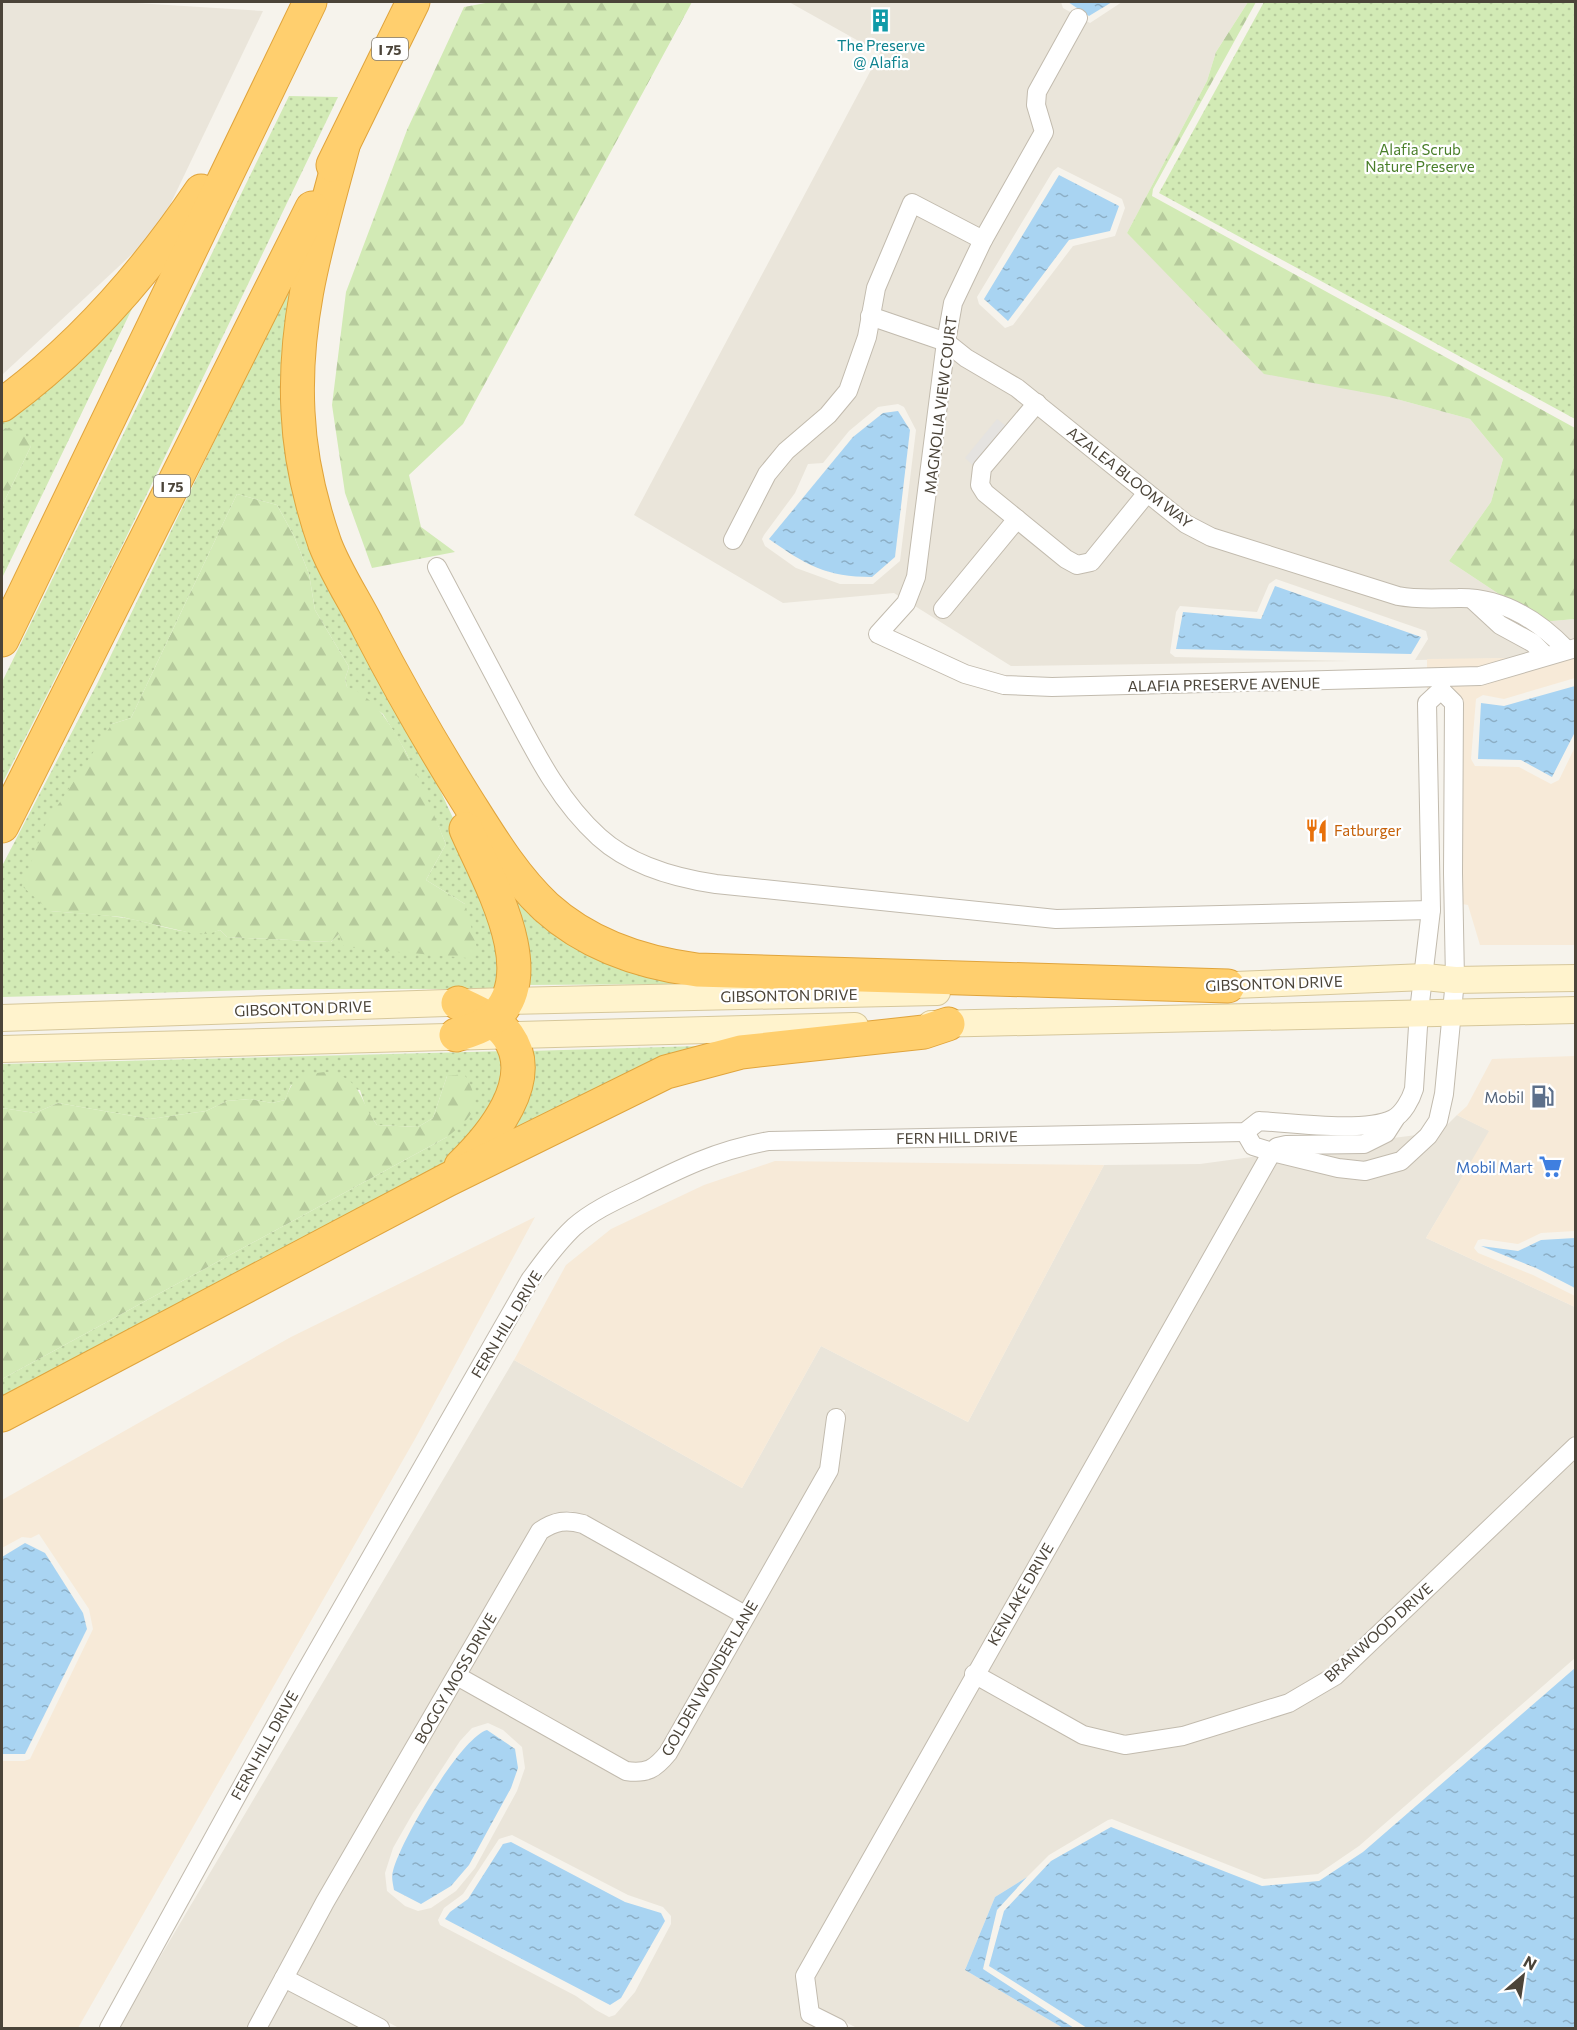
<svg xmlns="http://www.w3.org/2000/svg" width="1577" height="2030" font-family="Commissioner,sans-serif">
<defs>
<pattern id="green-dots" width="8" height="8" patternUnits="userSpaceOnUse" patternTransform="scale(1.5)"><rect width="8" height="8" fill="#d2eab5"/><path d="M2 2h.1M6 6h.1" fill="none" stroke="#b6ca9c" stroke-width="1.8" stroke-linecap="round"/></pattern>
<pattern id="forest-firs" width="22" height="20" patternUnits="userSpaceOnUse" patternTransform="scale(1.5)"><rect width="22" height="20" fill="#d2eab5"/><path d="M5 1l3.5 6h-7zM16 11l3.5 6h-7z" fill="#b6ca9c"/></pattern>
<pattern id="water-ripples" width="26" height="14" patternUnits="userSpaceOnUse" patternTransform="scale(1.5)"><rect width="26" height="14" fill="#a9d4f2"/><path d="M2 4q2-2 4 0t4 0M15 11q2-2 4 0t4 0" fill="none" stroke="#8caec5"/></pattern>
</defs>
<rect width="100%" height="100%" fill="#f6f3ec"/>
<g fill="#eae5da" fill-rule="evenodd">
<polygon points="2,2 120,2 263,11 158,230 2,375"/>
<path d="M789,2H1061L1063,8L1090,23L1122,2H1248L1216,52L1207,81L1127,233L1191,296L1389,397L1470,419L1503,459L1491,502L1449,561L1541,622L1575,619V657L1415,660L1428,639L1426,631L1276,579L1269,584L1257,612L1180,606L1176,612L1170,653L1175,657L1352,661L1011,666L894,593L783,603L634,515L880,53ZM1058,167L1122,199L1125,208L1115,236L1073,246L1013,325L1005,328L979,304L977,297L1053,171ZM898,404L904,407L916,430L900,561L873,584H840L796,568L765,546L762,539L764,535L795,493L808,464L823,463L849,431L878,407Z"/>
<polygon points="1457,1115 1490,1131 1426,1238 1575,1307 1575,1434 1565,1447 1330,1669 1287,1695 1182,1728 1126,1736 1086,1727 985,1671 1276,1153 1440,1132"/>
<path d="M1259,1156L798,1972L819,2028H399L295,1974L459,1688L622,1778L645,1781L662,1773L675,1757L837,1470L845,1410L830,1409L822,1468L742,1603L586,1515L570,1511L554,1513L536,1523L318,1898L248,2028H118L514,1360L742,1488L821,1346L968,1422L1104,1165L1200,1164ZM488,1723L503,1730L522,1747L525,1768L517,1791L475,1868L456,1891L431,1908L418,1911L405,1906L387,1891L385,1873L393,1848L413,1813L460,1741L472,1728ZM512,1835L628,1895L663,1907L671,1916V1924L635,1992L615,2015L609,2017L596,2010L576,1996L440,1925L438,1920L444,1908L463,1894L499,1839Z"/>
<polygon points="1575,1459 1575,1658 1359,1846 1318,1874 1264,1879 1112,1819 1108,1820 1049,1855 1027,1877 995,1897 965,1970 1063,2028 857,2028 817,2008 813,1977 977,1686 1079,1743 1126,1753 1291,1711"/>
<polygon points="569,1529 580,1532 734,1619 662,1749 652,1760 643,1764 629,1762 468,1672 546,1537 556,1530"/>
<polygon points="287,1989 361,2028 266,2028"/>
</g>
<g fill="#f7ead8">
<polygon points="1575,657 1575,678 1504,699 1483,695 1476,699 1471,759 1475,766 1519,767 1551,784 1559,780 1575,747 1575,945 1480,945 1468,905 1462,904 1448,668 1427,693 1427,659"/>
<polygon points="1575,1056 1575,1231 1541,1233 1518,1244 1483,1239 1478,1240 1474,1248 1478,1253 1533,1275 1575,1296 1575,1307 1426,1238 1489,1131 1457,1115 1467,1106 1492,1059"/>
<polygon points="775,1161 1104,1165 968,1422 821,1346 742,1488 514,1360 566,1265 611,1229 704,1185"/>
<polygon points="535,1217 415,1439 78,2028 2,2028 2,1761 24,1761 30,1759 93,1629 89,1609 39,1534 31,1538 22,1537 2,1548 2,1500 291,1337"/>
</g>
<g fill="url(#green-dots)" fill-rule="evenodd">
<polygon points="1264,2 1575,2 1575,419 1159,193"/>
<polygon points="289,96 338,97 120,550 2,784 2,682"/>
<path d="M290,285H300L294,419L417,740L470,855L505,941L494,989H294L2,997V866L97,684ZM237,494L277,505L294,536L309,574L315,610L349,667L345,679L347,687L383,714L406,752L446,844L426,880L465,904L339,934L331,942L227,937L220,930C195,940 152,922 125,918C100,914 75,913 50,911L112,724L131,718Z"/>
<polygon points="143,286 2,578 2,506 31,446 5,428 2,431 2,412"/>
<polygon points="506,885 684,984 525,985"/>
<polygon points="699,1046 501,1137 529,1051"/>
<polygon points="507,1051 510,1069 461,1155 2,1408 2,1379 447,1137 447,1076 433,1118 418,1127 377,1125 367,1111 360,1090 291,1085 285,1100 272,1103 250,1099 227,1101 206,1111 150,1119 58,1103 35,1113 2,1108 2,1064"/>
</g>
<g fill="url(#forest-firs)">
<polygon points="491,2 692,2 463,424 409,475 421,527 455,552 372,568 345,493 332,405 346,292 407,130 464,7"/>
<polygon points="1248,2 1256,2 1153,189 1152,196 1575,428 1575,619 1541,622 1449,561 1491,502 1503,459 1470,419 1389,397 1264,374 1127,233 1207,81 1216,52"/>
<polygon points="5,428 24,432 31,446 2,506 2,431"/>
<path d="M237,494L277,505L294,536L309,574L315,610L349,667L345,679L347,687C393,699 428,802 446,844L426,880L465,904L477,948L467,958L344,947L339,934L331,942L227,937L220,930L209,934L191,933L122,917L50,911L22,886L46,823L112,724L131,718Z"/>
<path d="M327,1072C363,1078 359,1101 377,1125L418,1127L433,1118L447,1076L464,1074C484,1105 473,1117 447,1137L2,1379V1108L35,1113L58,1103L150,1119L206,1111L227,1101L250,1099L272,1103L285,1100C294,1075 302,1074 327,1072Z"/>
</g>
<polygon fill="#e5e3e0" points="997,419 1010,429 977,469 965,458"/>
<g fill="url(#water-ripples)">
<polygon points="1068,2 1112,2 1089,16"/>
<polygon points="1059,175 1119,206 1110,231 1069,240 1008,321 984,299"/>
<path d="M898,411L910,430L895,557L872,577C826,577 806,565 769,539L853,437L883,413Z"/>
<polygon points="1275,586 1421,637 1411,654 1176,649 1183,612 1261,619"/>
<polygon points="1575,686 1575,732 1552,777 1521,760 1478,759 1481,703 1504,706"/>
<polygon points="1575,1238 1575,1288 1536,1268 1481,1246 1518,1251 1541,1240"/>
<polygon points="25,1543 45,1553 83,1613 87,1629 25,1754 2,1754 2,1557"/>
<polygon points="1575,1668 1575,2028 1087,2028 989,1966 1004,1911 1051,1861 1111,1827 1262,1886 1319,1881 1363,1852"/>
<path d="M487,1730L515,1749L518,1768L511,1788L469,1865L451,1886L421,1904L394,1890C393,1884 391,1877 393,1871C400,1842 460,1738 487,1730Z"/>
<polygon points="511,1842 625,1902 661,1913 665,1921 621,1998 610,2005 445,1919 450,1912 468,1899 503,1844"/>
<polygon points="1027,1877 997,1910 983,1969 1074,2028 1063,2028 965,1970 995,1897"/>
</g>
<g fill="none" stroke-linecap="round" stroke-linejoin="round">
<defs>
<g id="minor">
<polyline points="1078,18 1037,92 1036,105 1044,132 983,240 953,303 946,342 916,577 906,603 878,634 965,674 1004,685 1052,687 1480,676 1576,648"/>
<path d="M870,316L946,342L966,358L1017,388L1186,524L1211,537L1398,596C1419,600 1437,598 1458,598C1501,597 1538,620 1567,650"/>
<polyline points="1037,403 982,468 980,485 985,493 1066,559 1077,565 1091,562 1147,493"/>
<polyline points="733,540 767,474 786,451 828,415 848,391 867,337 876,288 912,203 983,240"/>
<path d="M437,567C461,613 486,659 510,705C535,752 559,801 599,837C631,866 675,878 716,884L1056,919L1431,910"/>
<polyline points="1474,601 1500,625 1533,643 1545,655"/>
<polyline points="943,609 1017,519"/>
<polyline points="1245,1132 1253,1146 1272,1152 1338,1168 1365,1171 1401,1161 1428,1136 1438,1121 1444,1094 1455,980 1453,873 1454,703 1441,690 1441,679"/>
<polyline points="974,1674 1083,1735 1125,1745 1183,1736 1289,1703 1335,1676 1576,1446"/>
<path d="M457,1676L626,1771C647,1774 655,1769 668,1753L829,1470L836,1418"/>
<polyline points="284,1978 380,2028"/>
<path d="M109,2028L300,1681L530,1280C544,1261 557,1243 574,1227C591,1212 612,1202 633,1192C679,1169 717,1150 769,1141L1245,1132L1259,1121C1293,1123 1365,1133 1393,1119C1403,1114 1411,1099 1414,1089L1419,1011L1431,910L1427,703L1441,690"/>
<path d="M257,2028L325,1902L540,1531C555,1521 566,1519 583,1524L745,1615"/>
<polyline points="838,2028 810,2014 805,1976 1272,1152 1277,1147 1286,1145 1364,1144 1386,1133 1395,1119"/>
</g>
<g id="secondary">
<polyline points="1210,986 1425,977 1455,980 1576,978"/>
<polyline points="2,1018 506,1001 937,992"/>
<polyline points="931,1024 1576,1010"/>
<polyline points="2,1049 855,1026"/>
</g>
<g id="motorway">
<path d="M343,146C319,236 293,316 298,412C300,457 310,501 325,544C336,573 355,601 369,629C399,687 431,743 466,799C490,837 513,876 546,907C588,945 643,963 697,970L1228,986"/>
<polyline points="333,165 413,2"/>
<path d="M2,405C80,348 147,271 201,191"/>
<polyline points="2,640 310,2"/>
<polyline points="2,826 312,208"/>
<path d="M458,1003C475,1011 497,1020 508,1036C539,1080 491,1137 461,1166"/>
<path d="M456,1035C467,1032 480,1028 490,1021C547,978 487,878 466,829"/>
<polyline points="2,1415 447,1180 666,1072 741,1052 924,1032 948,1024"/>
</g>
</defs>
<use href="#minor" stroke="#c2bbae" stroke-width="20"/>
<use href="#secondary" stroke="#d6c79b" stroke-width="28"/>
<use href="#motorway" stroke="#e0a43c" stroke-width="35"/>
<use href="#minor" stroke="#fff" stroke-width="18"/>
<use href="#secondary" stroke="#fff3cd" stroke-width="26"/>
<use href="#motorway" stroke="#ffcf6e" stroke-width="33"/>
</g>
<defs>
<symbol id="building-bare" viewBox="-9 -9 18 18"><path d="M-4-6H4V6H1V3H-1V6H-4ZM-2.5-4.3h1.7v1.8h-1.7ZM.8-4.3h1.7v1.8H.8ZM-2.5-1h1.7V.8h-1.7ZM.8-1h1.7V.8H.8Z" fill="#0f9aa8" stroke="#fff" stroke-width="2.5" paint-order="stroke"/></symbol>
<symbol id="restaurant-bare" viewBox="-9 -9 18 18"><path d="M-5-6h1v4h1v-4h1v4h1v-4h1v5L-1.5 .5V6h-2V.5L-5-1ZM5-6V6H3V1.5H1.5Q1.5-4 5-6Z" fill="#e8710a" stroke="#fff" stroke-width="2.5" paint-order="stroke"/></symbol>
<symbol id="fuel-bare" viewBox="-9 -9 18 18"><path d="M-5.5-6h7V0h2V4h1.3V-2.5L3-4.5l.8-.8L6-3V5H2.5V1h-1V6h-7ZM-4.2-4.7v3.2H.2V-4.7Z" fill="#5c6f8a" stroke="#fff" stroke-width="2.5" paint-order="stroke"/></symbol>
<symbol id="supermarket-bare" viewBox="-9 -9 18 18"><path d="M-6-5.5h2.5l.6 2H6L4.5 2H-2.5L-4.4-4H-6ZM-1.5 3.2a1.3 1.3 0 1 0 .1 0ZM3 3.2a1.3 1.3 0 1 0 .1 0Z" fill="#3f7fe0" stroke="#fff" stroke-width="2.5" paint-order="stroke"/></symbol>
</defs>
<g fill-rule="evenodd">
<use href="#building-bare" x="864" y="4" width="33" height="33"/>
<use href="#restaurant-bare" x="1300" y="814" width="33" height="33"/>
<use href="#fuel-bare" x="1526" y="1080" width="33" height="33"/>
<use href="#supermarket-bare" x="1534" y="1150" width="33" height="33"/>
</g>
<g text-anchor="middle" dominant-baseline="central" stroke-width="4.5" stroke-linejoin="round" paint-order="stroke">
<g fill="#fff" stroke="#817c74" stroke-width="1.5">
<rect x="372" y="38" width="36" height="22" rx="4.5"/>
<rect x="154" y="475" width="36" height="22" rx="4.5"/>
</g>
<g font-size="14" font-weight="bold" fill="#4b4439">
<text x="390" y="49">I 75</text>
<text x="172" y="486">I 75</text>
</g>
<g font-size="15" fill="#0d838f" stroke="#fff">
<text x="881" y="45">The Preserve<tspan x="881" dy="17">@ Alafia</tspan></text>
</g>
<g font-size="15" fill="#4a7f2a" stroke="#fff">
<text x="1420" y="149">Alafia Scrub<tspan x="1420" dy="17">Nature Preserve</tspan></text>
</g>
<g font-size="15" fill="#4b4439" stroke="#fff">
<text transform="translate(940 405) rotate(-83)">MAGNOLIA VIEW COURT</text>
<text transform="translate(1130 477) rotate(38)">AZALEA BLOOM WAY</text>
<text transform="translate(1224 684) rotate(-1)">ALAFIA PRESERVE AVENUE</text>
<text transform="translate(1274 983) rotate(-2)">GIBSONTON DRIVE</text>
<text transform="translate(789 995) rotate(-1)">GIBSONTON DRIVE</text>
<text transform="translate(303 1008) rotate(-2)">GIBSONTON DRIVE</text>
<text transform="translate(957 1137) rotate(-1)">FERN HILL DRIVE</text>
<text transform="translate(506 1324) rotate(-59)">FERN HILL DRIVE</text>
<text transform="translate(1020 1594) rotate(-60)">KENLAKE DRIVE</text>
<text transform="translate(1378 1632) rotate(-42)">BRANWOOD DRIVE</text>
<text transform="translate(455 1678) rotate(-60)">BOGGY MOSS DRIVE</text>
<text transform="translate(709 1678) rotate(-60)">GOLDEN WONDER LANE</text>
<text transform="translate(264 1745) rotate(-61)">FERN HILL DRIVE</text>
</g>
<g font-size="15" fill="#c56008" stroke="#fff" text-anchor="start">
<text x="1334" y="830">Fatburger</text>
</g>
<g font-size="15" fill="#4e5e75" stroke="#fff" text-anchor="end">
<text x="1524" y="1097">Mobil</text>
</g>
<g font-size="15" fill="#366cbe" stroke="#fff" text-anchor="end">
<text x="1533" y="1167">Mobil Mart</text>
</g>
</g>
<rect width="1577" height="2030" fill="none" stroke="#4b4439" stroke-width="6"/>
<g transform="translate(1523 1976) rotate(29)" stroke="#ffffff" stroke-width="4.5" paint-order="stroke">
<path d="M0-4.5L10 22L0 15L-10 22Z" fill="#4b4439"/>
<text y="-9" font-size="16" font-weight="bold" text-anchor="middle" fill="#4b4439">N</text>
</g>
</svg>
